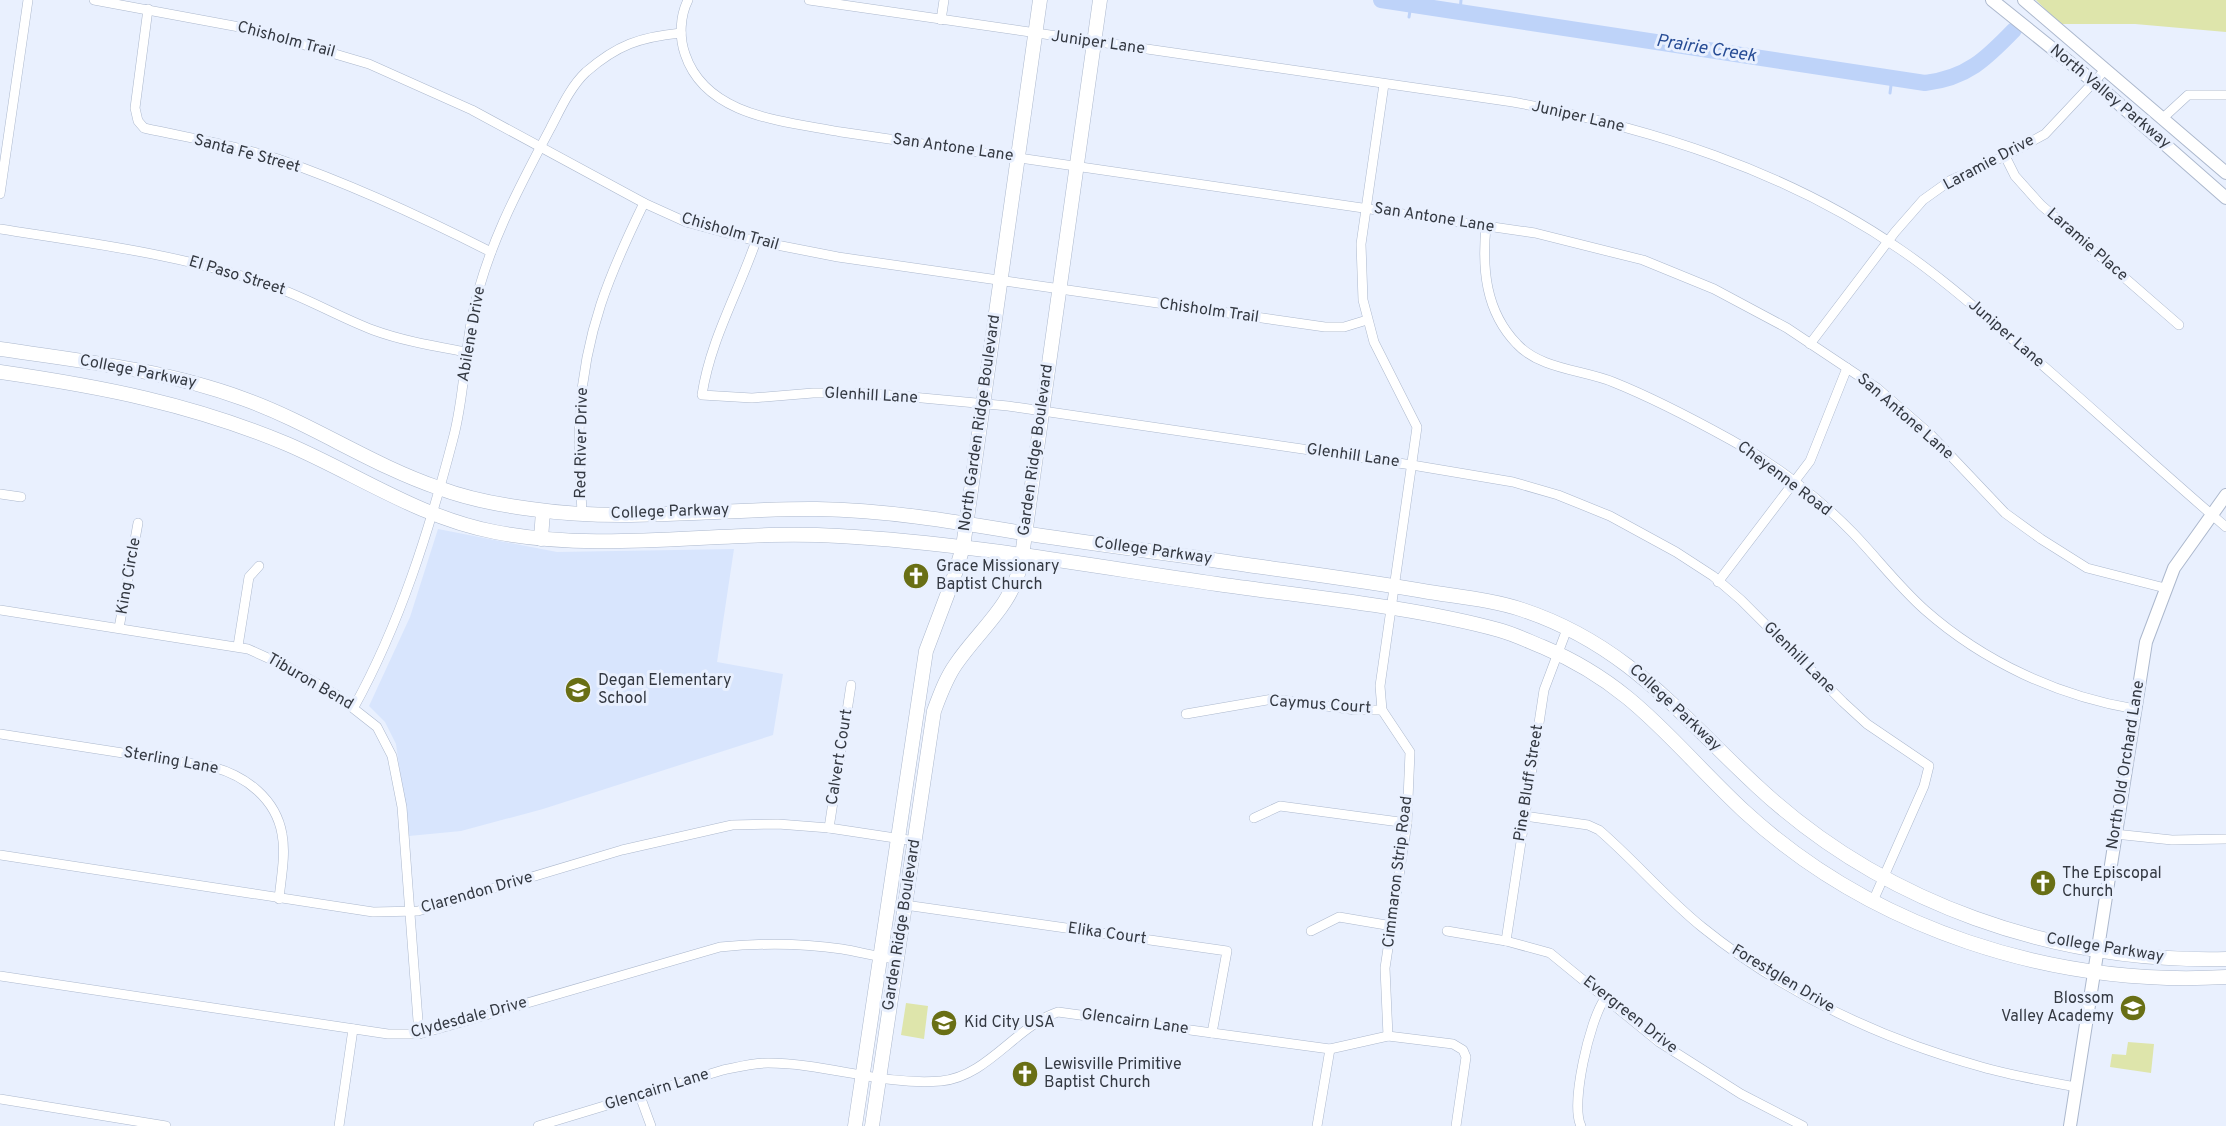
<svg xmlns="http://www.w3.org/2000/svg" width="2226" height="1126" font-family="Overpass,sans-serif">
<rect width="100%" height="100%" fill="#e9f0fe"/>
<polygon fill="#d8e5fd" points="438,529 557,552 734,549 717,662 783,674 773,735 543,809 461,831 409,836 396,744 385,722 369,706 410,617"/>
<g fill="#dee5ab">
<polygon points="2036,0 2226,0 2226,32 2135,24 2060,24"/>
<polygon points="906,1003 928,1006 924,1039 901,1035"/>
<polygon points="2128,1042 2154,1044 2151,1073 2110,1067 2112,1054 2126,1055"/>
</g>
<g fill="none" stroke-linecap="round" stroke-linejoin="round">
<g stroke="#bed3f9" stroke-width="3">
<polyline points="1420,6 1421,0"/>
<polyline points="1460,12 1461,0"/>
<polyline points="1409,17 1411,5"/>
<polyline points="1890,93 1892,78"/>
</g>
<path stroke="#bed3f9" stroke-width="16" d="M1381,0L1925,83C1967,78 1986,59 2014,30"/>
<defs>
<g id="minor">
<polyline points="94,0 250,29 369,64 472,110 644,203 686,222 756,241 838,257 1325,327 1344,327 1367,320"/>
<path d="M688,0C680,16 679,37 685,54C706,117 784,121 841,132L1535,233L1643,260L1714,289L1787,328L1877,388L1931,435L2005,513L2041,539L2087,568L2165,588"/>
<path d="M809,0L1513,102C1650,128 1786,170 1901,250C1942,278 1980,312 2018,344C2088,404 2156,467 2226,527"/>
<path d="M148,9L135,108L138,121L144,128C189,138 235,145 278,159C351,184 422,217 491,252"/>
<polyline points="941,20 944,0"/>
<polyline points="1384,84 1361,244 1363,300 1374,342 1417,427 1380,686 1382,710 1410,752 1407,823 1385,968 1388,1036"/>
<polyline points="2163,118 2188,95 2226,95"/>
<polyline points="2005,156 2015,176 2041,205 2179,325"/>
<polyline points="0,194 28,0"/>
<path d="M1486,226C1482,268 1485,311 1517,344C1540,369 1583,370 1613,382C1653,398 1693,419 1731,440C1775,464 1819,498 1853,533C1877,558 1899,587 1925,610C1984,662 2058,696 2135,709"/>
<path d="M0,229C89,243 178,254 264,283C302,295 336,316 373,330C403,341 434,346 466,352"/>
<path d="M756,241C738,293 710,341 702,395L752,398L813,393H869L1008,406L1412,465L1513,482L1558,495L1610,516L1676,552L1713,576L1741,600L1843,702L1867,724L1929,766L1924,786L1873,901"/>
<polyline points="1810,344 1895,232 1923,200 1951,180 2005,156 2045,134 2106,69"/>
<polyline points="0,494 21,497"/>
<path d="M582,515C581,481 577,447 580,413C585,332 609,275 644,203"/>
<polyline points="1718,582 1810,461 1847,368"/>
<polyline points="0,610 248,649 288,667 335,694 377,727 392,756 402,807 419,1034"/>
<polyline points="119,628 138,523"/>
<polyline points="238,646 249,577 259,566"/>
<path d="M354,707C400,624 429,531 453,439C464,399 464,358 472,318C485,251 518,189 550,129C560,110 570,87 586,72C617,45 640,37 681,33"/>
<polyline points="1186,714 1273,699 1356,710 1382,710"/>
<path d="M0,734L213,767C246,776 276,799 282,834C286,854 281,878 279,899"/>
<path d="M1524,816L1588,825L1599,830C1635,861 1665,897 1702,927C1784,993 1881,1039 1982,1067C2013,1076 2045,1081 2076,1087"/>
<polyline points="1254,818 1280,806 1407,823"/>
<polyline points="829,828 851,685"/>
<polyline points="2115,834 2172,840 2226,839"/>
<polyline points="0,855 373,912 418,911 622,850 732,825 778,824 829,828 915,841"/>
<polyline points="905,905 1227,951 1212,1033"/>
<polyline points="1311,931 1339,917 1392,926"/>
<polyline points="1447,931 1506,941 1550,953 1659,1042 1741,1094 1803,1126"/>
<polyline points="1506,941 1544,690 1567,629"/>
<path d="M0,976L388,1034H419L448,1026L720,947C761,943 801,943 842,949C860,952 878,957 897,959"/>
<polyline points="640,1096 651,1126"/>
<polyline points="0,1099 166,1126"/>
<polyline points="339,1126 353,1029"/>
<path d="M538,1126L723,1070C738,1067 753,1063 768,1063C826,1063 883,1086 941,1081C987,1077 1016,1026 1058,1012L1330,1049L1388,1036L1453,1044L1463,1050L1466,1057L1456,1126"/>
<polyline points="1317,1126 1330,1049"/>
<path d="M1581,1126C1570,1104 1590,1020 1604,1000"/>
</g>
<g id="tertiary">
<polyline points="1992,0 2094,82 2226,198"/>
<polyline points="2024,0 2226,173"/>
<polyline points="2070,1126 2146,642 2174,568 2226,495"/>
</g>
<g id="secondary">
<path d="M0,349C83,361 165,370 244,399C311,423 371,465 439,488C468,499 500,505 531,509C625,523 722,508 817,509C884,510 951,521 1017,532C1080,542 1143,550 1206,559C1280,570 1355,579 1429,592C1461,597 1493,600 1523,610C1628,645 1680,715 1758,787C1884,904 2055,963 2226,959"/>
<path d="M0,372C103,387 191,404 287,444C357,474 420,518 495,532C609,554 724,529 839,536C966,543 1091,566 1217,584C1307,597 1411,606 1499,630C1514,634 1528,641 1543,647C1636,686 1674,746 1744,811C1872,929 2053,987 2226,977"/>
<polyline points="541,539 543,511"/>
<polyline points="855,1126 926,651 954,577 963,547 1040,0"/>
<path d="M872,1126L934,711C940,695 946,678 956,664C980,629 1012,606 1021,563L1100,0"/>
</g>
</defs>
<use href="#minor" stroke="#acb8cd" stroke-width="10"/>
<use href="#tertiary" stroke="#acb8cd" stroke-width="14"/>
<use href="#secondary" stroke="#acb8cd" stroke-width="15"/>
<use href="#minor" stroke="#fff" stroke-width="9"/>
<use href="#tertiary" stroke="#fff" stroke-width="12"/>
<use href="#secondary" stroke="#fff" stroke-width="14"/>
</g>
<defs>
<symbol id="church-disc" viewBox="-11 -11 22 22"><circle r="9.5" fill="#696f15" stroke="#e9f0fe"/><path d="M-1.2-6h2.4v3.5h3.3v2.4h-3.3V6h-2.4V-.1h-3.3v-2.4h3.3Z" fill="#fff"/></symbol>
<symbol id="school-disc" viewBox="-11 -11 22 22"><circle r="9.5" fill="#696f15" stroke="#e9f0fe"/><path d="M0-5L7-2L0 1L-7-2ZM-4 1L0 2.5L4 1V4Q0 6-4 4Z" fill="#fff"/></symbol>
</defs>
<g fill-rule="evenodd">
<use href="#church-disc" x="901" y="561" width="30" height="30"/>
<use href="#school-disc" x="563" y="675" width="30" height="30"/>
<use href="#church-disc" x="2028" y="868" width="30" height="30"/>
<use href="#school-disc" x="2118" y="993" width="30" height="30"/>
<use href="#school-disc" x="929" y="1008" width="30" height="30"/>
<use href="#church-disc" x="1010" y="1059" width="30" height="30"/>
</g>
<g text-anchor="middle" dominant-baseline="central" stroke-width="6" stroke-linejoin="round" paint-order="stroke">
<g font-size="16" fill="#343942" stroke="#e9f0fe">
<text transform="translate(286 40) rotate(15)">Chisholm Trail</text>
<text transform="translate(1098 43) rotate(8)">Juniper Lane</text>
<text transform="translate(2110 97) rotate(40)">North Valley Parkway</text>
<text transform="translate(1578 117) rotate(13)">Juniper Lane</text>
<text transform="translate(953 148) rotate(8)">San Antone Lane</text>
<text transform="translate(247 154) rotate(15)">Santa Fe Street</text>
<text transform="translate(1989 163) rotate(-28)">Laramie Drive</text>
<text transform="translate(1434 218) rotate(9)">San Antone Lane</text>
<text transform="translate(730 232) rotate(16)">Chisholm Trail</text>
<text transform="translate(2087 245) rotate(41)">Laramie Place</text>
<text transform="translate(237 276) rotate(17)">El Paso Street</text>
<text transform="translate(1209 311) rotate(8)">Chisholm Trail</text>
<text transform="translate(472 334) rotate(-80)">Abilene Drive</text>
<text transform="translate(2006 334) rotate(41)">Juniper Lane</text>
<text transform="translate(138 372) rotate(11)">College Parkway</text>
<text transform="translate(871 396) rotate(3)">Glenhill Lane</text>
<text transform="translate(1905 417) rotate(41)">San Antone Lane</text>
<text transform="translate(980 423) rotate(-82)">North Garden Ridge Boulevard</text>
<text transform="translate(582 443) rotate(-89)">Red River Drive</text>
<text transform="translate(1036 450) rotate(-82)">Garden Ridge Boulevard</text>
<text transform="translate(1353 456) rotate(8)">Glenhill Lane</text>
<text transform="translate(1784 479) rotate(37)">Cheyenne Road</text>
<text transform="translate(670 512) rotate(-2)">College Parkway</text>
<text transform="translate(1153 551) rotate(8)">College Parkway</text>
<text transform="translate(129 576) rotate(-80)">King Circle</text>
<text transform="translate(1799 658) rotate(45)">Glenhill Lane</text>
<text transform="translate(310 682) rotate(30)">Tiburon Bend</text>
<text transform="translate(1320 705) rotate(4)">Caymus Court</text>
<text transform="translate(1675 708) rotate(43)">College Parkway</text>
<text transform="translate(840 757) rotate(-81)">Calvert Court</text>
<text transform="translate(171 761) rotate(10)">Sterling Lane</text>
<text transform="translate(2126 765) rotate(-81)">North Old Orchard Lane</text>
<text transform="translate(1529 783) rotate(-81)">Pine Bluff Street</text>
<text transform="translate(1398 872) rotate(-83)">Cimmaron Strip Road</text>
<text transform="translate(477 893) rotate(-16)">Clarendon Drive</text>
<text transform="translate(902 925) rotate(-81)">Garden Ridge Boulevard</text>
<text transform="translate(1107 934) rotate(8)">Elika Court</text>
<text transform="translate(2105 948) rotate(9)">College Parkway</text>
<text transform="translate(1783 979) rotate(31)">Forestglen Drive</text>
<text transform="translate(1630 1015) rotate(38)">Evergreen Drive</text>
<text transform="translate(469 1018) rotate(-15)">Clydesdale Drive</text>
<text transform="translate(1135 1022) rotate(8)">Glencairn Lane</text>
<text transform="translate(657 1090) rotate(-17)">Glencairn Lane</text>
</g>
<g font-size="16" fill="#343942" stroke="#e9f0fe" text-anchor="start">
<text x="936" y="567">Grace Missionary<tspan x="936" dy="18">Baptist Church</tspan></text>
<text x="598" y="681">Degan Elementary<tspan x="598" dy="18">School</tspan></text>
<text x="2062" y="874">The Episcopal<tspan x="2062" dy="18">Church</tspan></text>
<text x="2114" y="999" text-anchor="end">Blossom<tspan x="2114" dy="18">Valley Academy</tspan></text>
<text x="964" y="1023">Kid City USA</text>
<text x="1044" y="1065">Lewisville Primitive<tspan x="1044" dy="18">Baptist Church</tspan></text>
</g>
<g font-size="18" font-style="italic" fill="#274c95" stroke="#e9f0fe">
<text transform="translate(1706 49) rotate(9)">Prairie Creek</text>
</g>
</g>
</svg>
